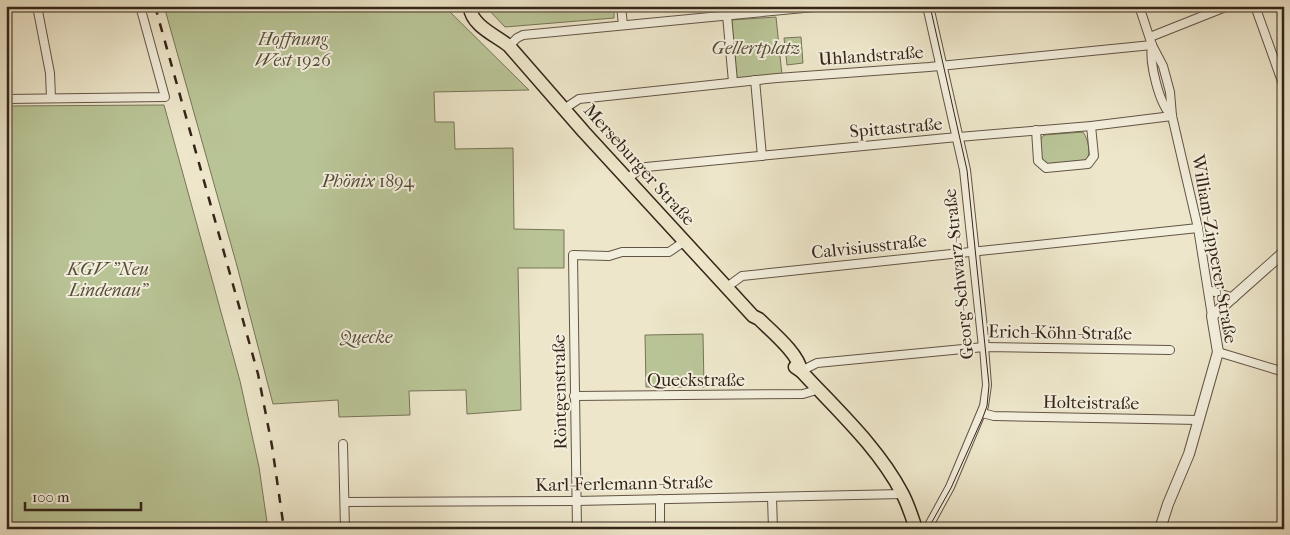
<svg xmlns="http://www.w3.org/2000/svg" width="1290" height="535" font-family="'IM FELL French Canon',serif">
<rect width="100%" height="100%" fill="#ede6ca"/>
<filter id="stains"><feTurbulence type="fractalNoise" baseFrequency=".004" numOctaves="4"/><feColorMatrix values="0 0 0 0 .2 0 0 0 0 .09 0 0 0 0 .02 0 0 0 .5 -.17"/></filter>
<radialGradient id="worn" r=".72"><stop offset=".6" stop-color="#630" stop-opacity="0"/><stop offset="1" stop-color="#630" stop-opacity=".3"/></radialGradient>
<g fill="#b9c496" stroke="#777458">
<polygon points="164,6 444,6 529,90 434,92 435,122 454,122 455,149 513,148 514,229 564,230 564,268 518,268 521,410 467,414 466,390 409,391 410,415 339,417 338,400 273,404 237,266"/>
<polygon points="485,6 614,6 614,18 505,27"/>
<polygon points="776,17 782,75 737,80 731,20"/>
<polygon points="801,37 803,63 787,65 784,38"/>
<polygon points="164,105 240,381 259,467 268,529 6,529 6,106"/>
<path d="M1083,132C1088,139 1091,152 1087,160L1046,164L1041,159L1040,140L1044,135Z"/>
<polygon points="703,334 704,387 646,387 645,335"/>
</g>
<g fill="none" stroke-linecap="round" stroke-linejoin="round">
<defs>
<g id="minor">
<polyline points="37,6 50,73 51,98"/>
<polyline points="621,6 623,25"/>
<polyline points="1139,6 1152,45 1163,66 1170,92 1172,116 1198,228 1212,316"/>
<polyline points="1255,6 1284,87"/>
<polyline points="727,15 733,82"/>
<polyline points="1150,37 1228,6"/>
<path d="M1152,45C1149,62 1159,105 1172,116"/>
<polyline points="509,46 517,38 523,35 825,6"/>
<polyline points="755,80 762,156"/>
<polyline points="6,99 165,97 140,6"/>
<polyline points="564,109 579,99 777,78 929,67 1152,45"/>
<polyline points="1036,130 1038,161 1046,168 1088,164 1094,156 1091,126"/>
<polyline points="627,179 640,169 646,167 947,138 1091,126 1172,116"/>
<polyline points="727,287 742,276 1198,228"/>
<polyline points="1208,290 1234,298"/>
<polyline points="1218,352 1284,372"/>
<polyline points="801,371 817,363 984,347 1170,350"/>
<polyline points="574,396 803,394 813,391 817,387"/>
<polyline points="982,413 994,416 1199,420"/>
<polyline points="343,444 345,529"/>
<polyline points="772,497 773,529"/>
<polyline points="660,499 660,529"/>
<polyline points="345,502 576,501 903,494"/>
<polyline points="577,529 573,255 609,256 622,252 669,252 685,241"/>
<polyline points="927,529 950,487 984,406 987,385 984,347"/>
</g>
<g id="tertiary">
<polyline points="928,6 965,170 984,347"/>
<polyline points="1160,529 1168,504 1189,454 1218,352 1212,316 1284,252"/>
</g>
<g id="primary">
<path d="M470,8C472,26 497,36 509,46L584,132L753,316L759,319C771,331 799,354 801,371"/>
<path d="M795,367L801,371C836,409 878,447 902,493C908,504 912,517 916,529"/>
</g>
</defs>
<use href="#minor" stroke="#635445" stroke-width="10"/>
<use href="#tertiary" stroke="#635445" stroke-width="12"/>
<use href="#primary" stroke="#352419" stroke-width="15"/>
<use href="#minor" stroke="#f3efdd" stroke-width="8"/>
<use href="#tertiary" stroke="#f3efdd" stroke-width="10"/>
<use href="#primary" stroke="#ede6ca" stroke-width="12"/>
<polyline stroke="#352419" stroke-width="1" points="928,529 951,488 983,417 987,406 989,385 967,170 930,6"/>
<polyline stroke="#352419" stroke-width="2.5" stroke-dasharray="9 9" stroke-linecap="butt" points="155,6 258,374 272,446 284,529"/>
</g>
<g text-anchor="middle" dominant-baseline="central" stroke-width="4" stroke-linejoin="round" paint-order="stroke">
<g font-size="18" font-style="italic" fill="#564c38" stroke="#f3efdd">
<text x="293" y="39">Hoffnung<tspan x="293" dy="21">West 1926</tspan></text>
<text x="756" y="48">Gellertplatz</text>
<text x="368" y="181">Phönix 1894</text>
<text x="108" y="269">KGV "Neu<tspan x="108" dy="21">Lindenau"</tspan></text>
<text x="366" y="337">Quecke</text>
</g>
<g font-size="18" fill="#352419" stroke="#f3efdd">
<text transform="translate(871 56) rotate(-4)">Uhlandstraße</text>
<text transform="translate(896 128) rotate(-5)">Spittastraße</text>
<text transform="translate(639 165) rotate(48)">Merseburger Straße</text>
<text transform="translate(869 247) rotate(-6)">Calvisiusstraße</text>
<text transform="translate(1214 249) rotate(80)">William-Zipperer-Straße</text>
<text transform="translate(959 274) rotate(-96)">Georg-Schwarz-Straße</text>
<text transform="translate(1060 333) rotate(1)">Erich-Köhn-Straße</text>
<text x="696" y="380">Queckstraße</text>
<text transform="translate(560 392) rotate(-91)">Röntgenstraße</text>
<text transform="translate(1091 403) rotate(1)">Holteistraße</text>
<text transform="translate(624 484) rotate(-1)">Karl-Ferlemann-Straße</text>
</g>
</g>
<rect width="1290" height="535" fill="none" stroke="#ede6ca" stroke-width="25"/>
<rect x="8" y="8" width="1275" height="520" fill="none" stroke="#352419" stroke-width="2.5"/>
<rect x="12" y="12" width="1265" height="510" fill="none" stroke="#352419"/>
<path d="M25 502v8h116v-8" fill="none" stroke="#352419" stroke-width="2.5"/>
<text x="32" y="502" font-size="15" fill="#352419" stroke="#f3efdd" stroke-width="4" paint-order="stroke">100 m</text>
<rect width="100%" height="100%" filter="url(#stains)"/>
<rect width="100%" height="100%" fill="url(#worn)"/>
</svg>
